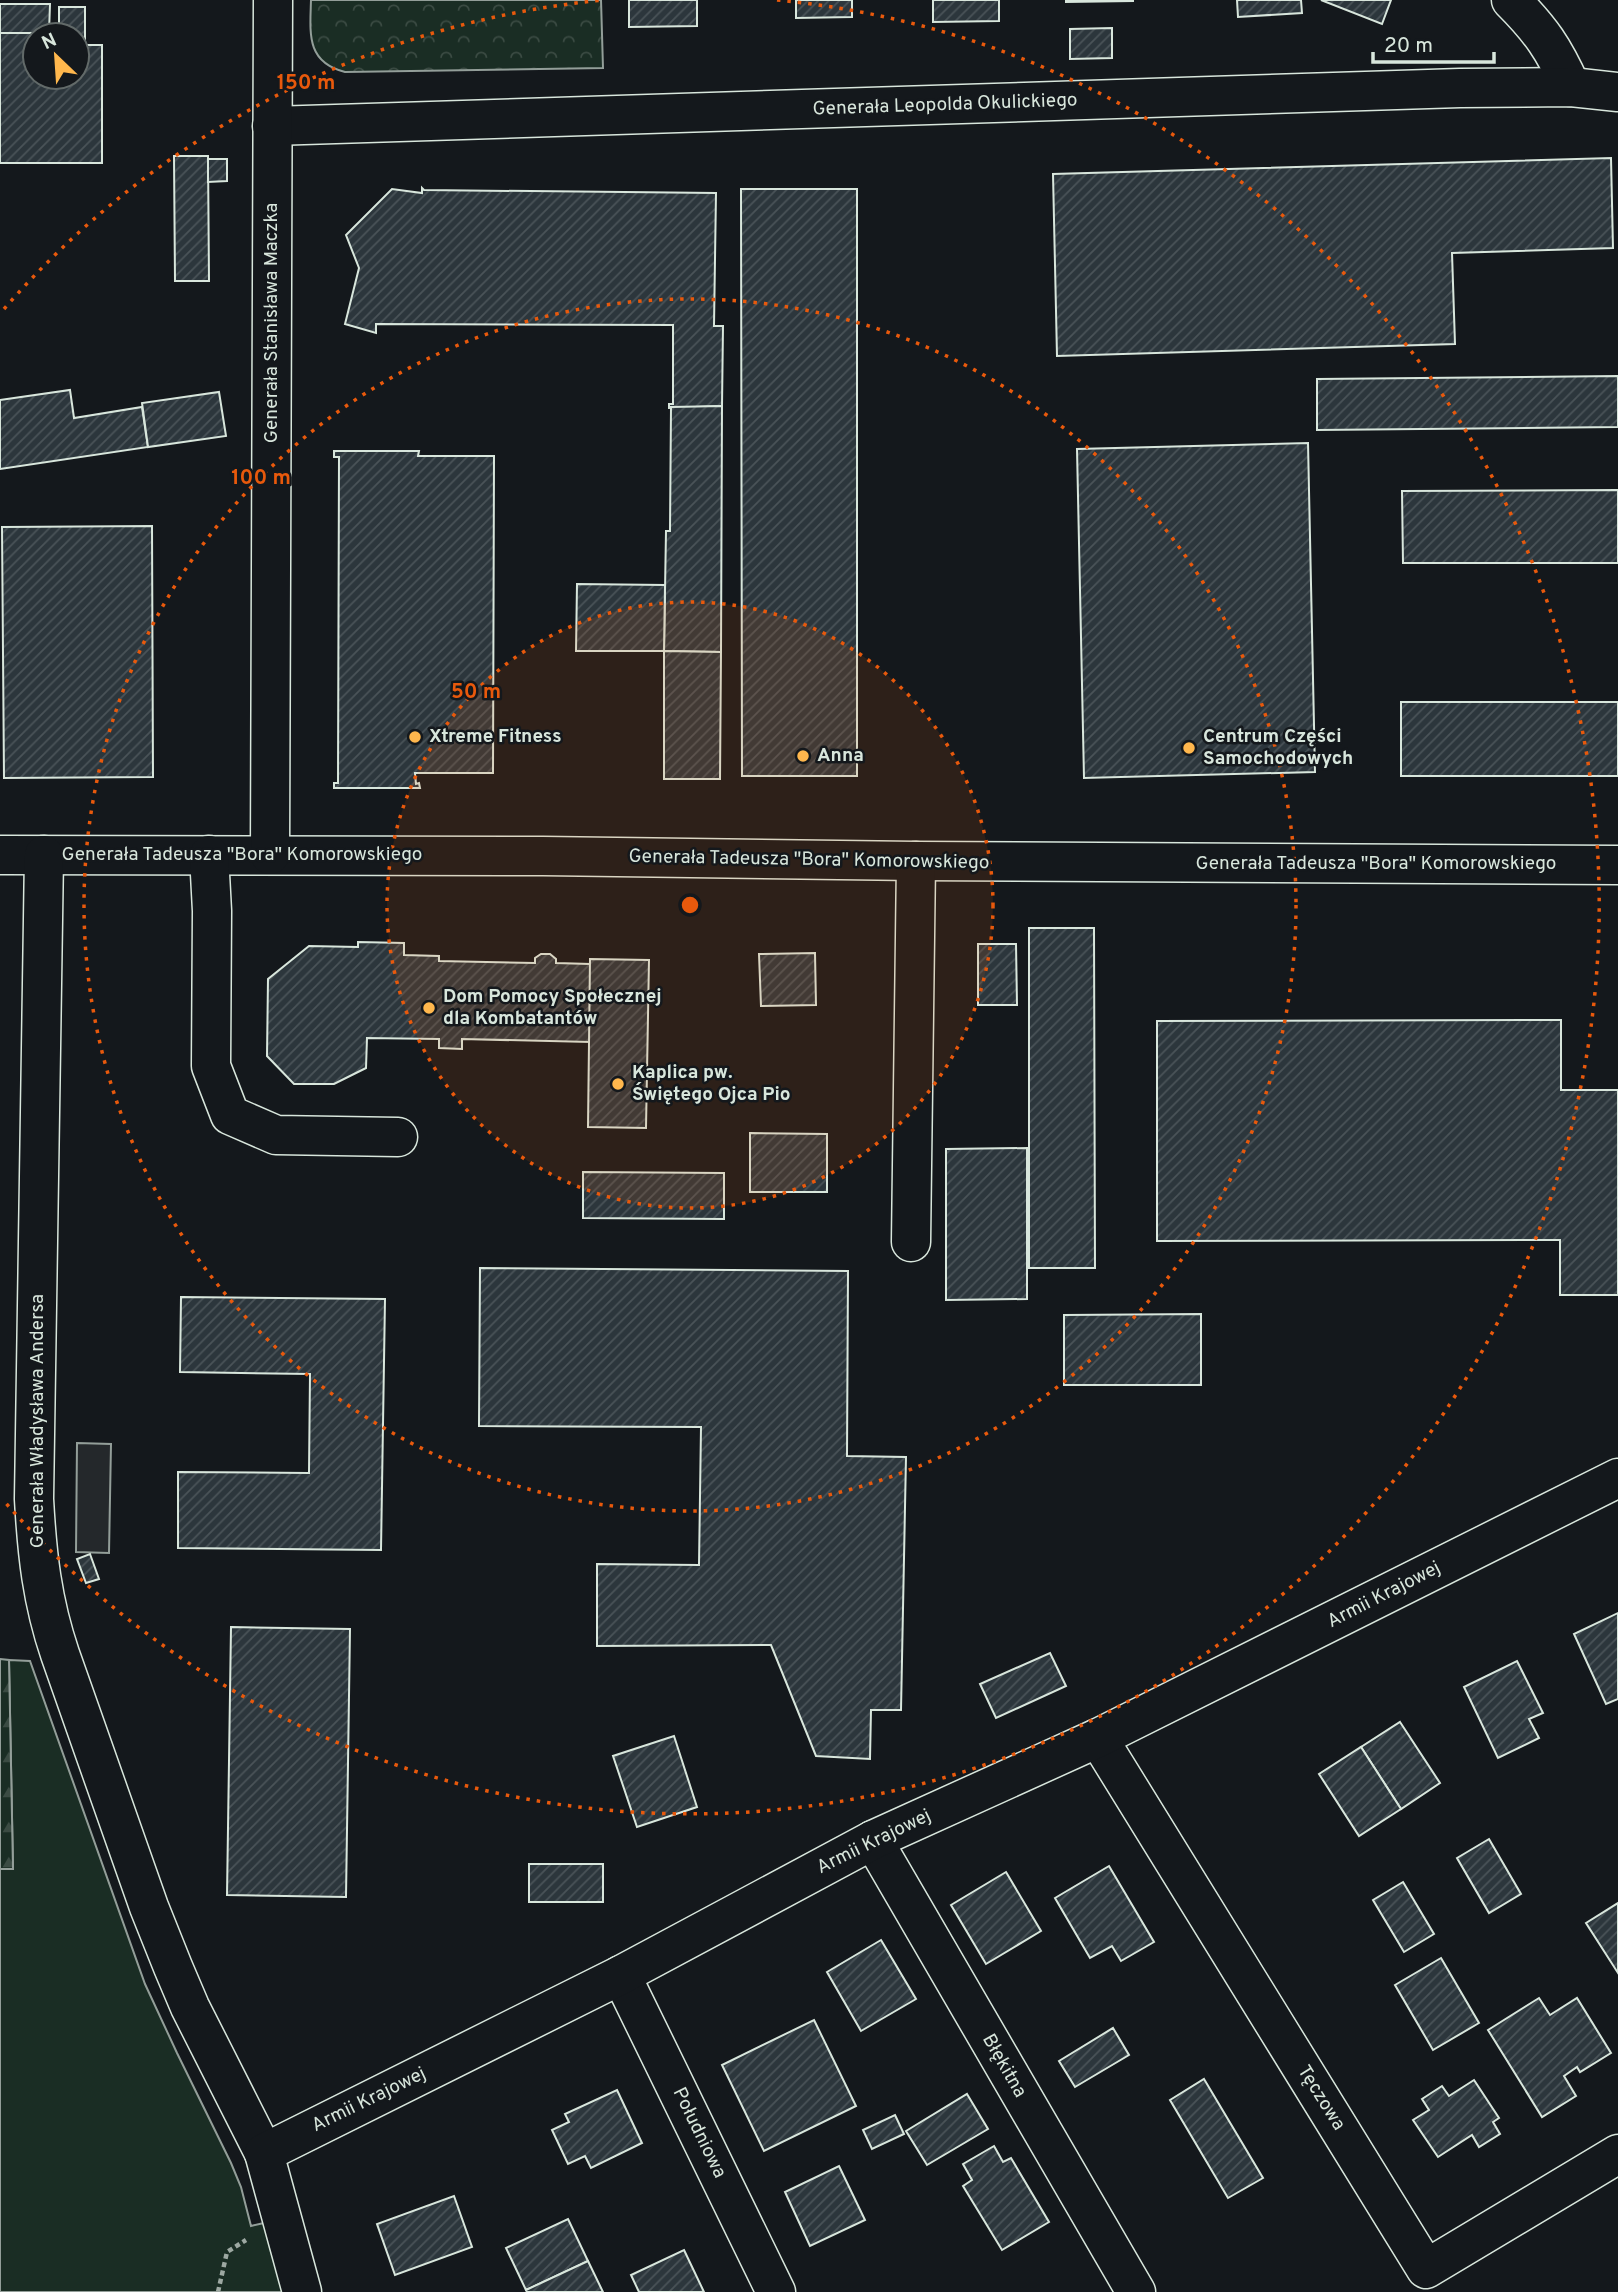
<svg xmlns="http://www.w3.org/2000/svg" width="1618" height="2292" font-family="Overpass,sans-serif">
<defs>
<pattern id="forest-firs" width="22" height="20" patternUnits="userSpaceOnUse" patternTransform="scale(1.75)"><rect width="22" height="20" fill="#1a2d24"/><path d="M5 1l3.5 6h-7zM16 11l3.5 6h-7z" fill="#3b4b43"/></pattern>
<pattern id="park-crowns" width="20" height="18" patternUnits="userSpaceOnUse" patternTransform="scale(1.75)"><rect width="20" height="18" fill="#1a2d24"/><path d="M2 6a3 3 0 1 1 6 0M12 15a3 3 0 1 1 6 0" fill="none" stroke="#3b4b43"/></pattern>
<pattern id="building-hatch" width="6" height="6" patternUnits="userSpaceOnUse" patternTransform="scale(1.75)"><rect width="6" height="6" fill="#2c363c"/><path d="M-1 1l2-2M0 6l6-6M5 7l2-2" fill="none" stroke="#4a5358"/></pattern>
</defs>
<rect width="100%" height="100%" fill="#14181c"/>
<polygon fill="#1a2d24" stroke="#939e99" stroke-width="2" points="9,1660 30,1661 145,1984 177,2053 231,2163 241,2187 251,2226 264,2223 283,2292 0,2292 0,1869 13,1869"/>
<polygon fill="url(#forest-firs)" stroke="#939e99" stroke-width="2" points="0,1659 9,1660 13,1869 0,1869"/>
<path fill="url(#park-crowns)" stroke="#939e99" stroke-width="2" d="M311,0H601L603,68L345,72C306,62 310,34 311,0Z"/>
<polygon fill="#24282b" stroke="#939e99" stroke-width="2" points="77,1443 111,1444 109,1553 76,1552"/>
<g fill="url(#building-hatch)" stroke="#d8e6dc" stroke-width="2" fill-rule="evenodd">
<polygon points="629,0 697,0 697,26 629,27"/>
<polygon points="796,0 852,0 852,17 796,18"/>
<polygon points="933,0 999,0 999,21 933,22"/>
<polygon points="1066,0 1133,0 1133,1 1066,2"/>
<polygon points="1237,0 1301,0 1302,13 1238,17"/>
<polygon points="1321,0 1391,0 1382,24"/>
<polygon points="0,4 50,4 49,33 0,33"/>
<path d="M59,7H85V45H102V163H0V33H59ZM35,35H77V77H35Z"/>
<polygon points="1112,28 1112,58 1070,59 1070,29"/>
<polygon points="174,156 208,156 209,281 175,281"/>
<polygon points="1611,158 1613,248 1452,253 1455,344 1057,356 1053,174"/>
<polygon points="208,159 227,159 227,181 208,182"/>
<polygon points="422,188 424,190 716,193 714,326 723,326 722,406 669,408 669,404 673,404 673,325 376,324 376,333 345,324 359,268 346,235 392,189 422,193"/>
<polygon points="741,189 857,189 857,776 742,776"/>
<polygon points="1618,376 1618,427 1317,430 1317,379"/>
<polygon points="70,390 74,418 142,407 148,447 0,469 0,400"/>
<polygon points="219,392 226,436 148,447 142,403"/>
<polygon points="722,406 721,652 664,651 666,531 670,531 671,407"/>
<polygon points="1308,443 1315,772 1084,778 1077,449"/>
<polygon points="334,451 419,451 418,456 494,456 493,773 415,773 416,784 419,783 420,788 334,788 334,783 338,783 339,457 334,457"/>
<polygon points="1618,490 1618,563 1403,563 1402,491"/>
<polygon points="152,526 153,777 4,778 2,527"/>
<polygon points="577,584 665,585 664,651 576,651"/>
<polygon points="664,651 721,652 720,779 664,779"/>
<rect x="1401" y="702" width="217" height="74"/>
<polygon points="1029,928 1094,928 1095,1268 1029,1268"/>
<polygon points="358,942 404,943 404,955 439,956 439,961 535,963 535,958 541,954 550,954 556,959 556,963 590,964 590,1042 462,1039 462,1049 439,1048 439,1039 367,1038 366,1068 334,1084 294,1084 267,1056 268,979 309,946 358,947"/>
<polygon points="978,944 1016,944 1017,1005 978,1005"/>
<polygon points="815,953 816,1005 761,1006 759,954"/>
<polygon points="590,959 649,960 646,1128 588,1127"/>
<polygon points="1561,1020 1561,1090 1618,1090 1618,1295 1560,1295 1560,1240 1157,1241 1157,1021"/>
<polygon points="750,1133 827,1134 827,1192 750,1192"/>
<polygon points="1027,1148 1027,1299 946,1300 946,1149"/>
<polygon points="583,1172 724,1173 724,1219 583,1218"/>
<polygon points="480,1268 848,1271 847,1456 906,1457 901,1710 871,1710 870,1759 816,1756 771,1645 597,1646 597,1564 699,1565 701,1427 479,1426"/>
<polygon points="181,1297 385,1299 381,1550 178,1548 178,1472 309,1473 310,1374 180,1372"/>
<polygon points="1201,1314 1201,1385 1064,1385 1064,1315"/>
<polygon points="90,1554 99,1579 86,1583 77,1559"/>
<polygon points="1618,1613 1618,1699 1606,1704 1574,1634"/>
<polygon points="231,1627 350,1629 346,1897 227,1895"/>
<polygon points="1050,1653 1066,1686 996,1718 980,1684"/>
<polygon points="1517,1661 1543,1713 1529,1719 1539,1738 1498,1758 1464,1687"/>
<polygon points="1400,1722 1440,1783 1401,1809 1361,1747"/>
<polygon points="674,1736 697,1807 637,1827 613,1756"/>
<polygon points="1361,1747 1401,1809 1359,1836 1319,1774"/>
<polygon points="1489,1839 1521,1894 1489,1913 1457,1858"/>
<rect x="529" y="1864" width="74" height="38"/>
<polygon points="1109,1866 1154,1942 1121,1961 1112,1946 1090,1958 1055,1898"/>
<polygon points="1006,1872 1041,1931 986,1964 951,1905"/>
<polygon points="1403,1882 1434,1934 1404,1952 1373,1900"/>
<polygon points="1618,1903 1618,1973 1586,1923"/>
<polygon points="881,1940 916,1999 861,2031 827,1972"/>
<polygon points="1441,1958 1479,2023 1433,2050 1395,1985"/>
<polygon points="1539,1998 1550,2015 1577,1998 1611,2053 1580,2072 1577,2067 1564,2076 1576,2096 1542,2117 1488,2030"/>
<polygon points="814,2020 856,2106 764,2151 722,2065"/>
<polygon points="1113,2028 1129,2055 1075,2087 1059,2061"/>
<polygon points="1204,2079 1263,2178 1228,2198 1170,2100"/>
<polygon points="1474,2080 1499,2118 1493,2122 1500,2134 1479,2147 1472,2135 1438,2157 1413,2120 1429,2110 1422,2099 1442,2086 1449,2096"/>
<polygon points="617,2090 642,2143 591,2168 585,2156 568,2164 552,2130 569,2122 565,2114"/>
<polygon points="967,2094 988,2129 927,2165 906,2131"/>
<polygon points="895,2115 904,2134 872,2149 863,2130"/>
<polygon points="994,2146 1003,2162 1011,2158 1049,2222 1002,2250 963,2186 972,2180 963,2164"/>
<polygon points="839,2166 865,2220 810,2246 785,2192"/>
<polygon points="454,2196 472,2247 395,2275 377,2224"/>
<polygon points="568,2219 588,2261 526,2290 506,2248"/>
<polygon points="684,2250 704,2292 639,2292 631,2275"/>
<polygon points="588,2261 603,2292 527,2292 526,2290"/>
</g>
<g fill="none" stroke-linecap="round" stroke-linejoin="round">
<defs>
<g id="minor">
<path d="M1511,0C1541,30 1554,49 1571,87"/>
<polyline points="272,126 1460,88 1571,87 1618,92"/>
<polyline points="0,855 543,856 916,861 1618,865"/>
<path d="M44,855L34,1499C37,1554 42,1601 60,1654L149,1907L173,1967L190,2007L264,2153"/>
<polyline points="209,855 212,911 211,1066 230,1115 276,1135 398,1137"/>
<polyline points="270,855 273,0"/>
<polyline points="911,1242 916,861"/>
<polyline points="1098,1738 1426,2269 1618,2154"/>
<polyline points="873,1840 1136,2292"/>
<polyline points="621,1975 776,2292"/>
<polyline points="302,2292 264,2153 621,1975 873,1840 1098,1738 1618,1478"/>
</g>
</defs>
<use href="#minor" stroke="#d8e6dc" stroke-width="41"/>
<polyline stroke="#9da8a2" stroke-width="4.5" stroke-dasharray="5 3.5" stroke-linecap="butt" points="218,2292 227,2252 246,2240"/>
<use href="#minor" stroke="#14181c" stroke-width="38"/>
</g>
<circle cx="690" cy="905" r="303" fill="#e8590c" fill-opacity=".12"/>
<g fill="none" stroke="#e8590c" stroke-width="3.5" stroke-dasharray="3.5 7">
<circle cx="690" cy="905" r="303"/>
<circle cx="690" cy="905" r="606"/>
<path d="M4 309A909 909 0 0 1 603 0M777 0A909 909 0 1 1 4 1501"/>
</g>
<g fill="#ffb74d" stroke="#14181c" stroke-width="2.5">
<circle cx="415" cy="737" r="7"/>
<circle cx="1189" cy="748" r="7"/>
<circle cx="803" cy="756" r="7"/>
<circle cx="429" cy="1008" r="7"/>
<circle cx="618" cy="1084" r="7"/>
</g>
<g text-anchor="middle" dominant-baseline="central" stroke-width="5" stroke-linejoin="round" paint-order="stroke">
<g font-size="19" fill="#d8e6dc" stroke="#14181c">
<text transform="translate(945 105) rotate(-2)">Generała Leopolda Okulickiego</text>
<text transform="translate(272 323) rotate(-90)">Generała Stanisława Maczka</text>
<text x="242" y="855">Generała Tadeusza "Bora" Komorowskiego</text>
<text transform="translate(809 860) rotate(1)">Generała Tadeusza "Bora" Komorowskiego</text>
<text x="1376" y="864">Generała Tadeusza "Bora" Komorowskiego</text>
<text transform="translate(38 1421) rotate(-90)">Generała Władysława Andersa</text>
<text transform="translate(1384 1595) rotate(-27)">Armii Krajowej</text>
<text transform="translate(874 1842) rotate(-26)">Armii Krajowej</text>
<text transform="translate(1004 2066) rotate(60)">Błękitna</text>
<text transform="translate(1321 2098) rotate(58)">Tęczowa</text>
<text transform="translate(369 2100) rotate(-26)">Armii Krajowej</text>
<text transform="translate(699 2133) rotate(64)">Południowa</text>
</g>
<g font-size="19" font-weight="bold" fill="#d8e6dc" stroke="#14181c" text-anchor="start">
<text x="429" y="737">Xtreme Fitness</text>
<text x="1203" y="737">Centrum Części<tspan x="1203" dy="22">Samochodowych</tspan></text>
<text x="817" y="756">Anna</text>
<text x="443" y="997">Dom Pomocy Społecznej<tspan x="443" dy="22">dla Kombatantów</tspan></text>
<text x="632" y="1073">Kaplica pw.<tspan x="632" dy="22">Świętego Ojca Pio</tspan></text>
</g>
</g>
<circle cx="690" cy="905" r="10" fill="#e8590c" stroke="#14181c" stroke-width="3.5"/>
<g font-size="21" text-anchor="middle" font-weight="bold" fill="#e8590c" stroke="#14181c" stroke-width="5" stroke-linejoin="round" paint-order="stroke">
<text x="306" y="89">150 m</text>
<text x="261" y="484">100 m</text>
<text x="476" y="698">50 m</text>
</g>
<g transform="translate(56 56) rotate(335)"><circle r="33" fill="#14181c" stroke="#626a69" stroke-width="2"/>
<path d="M0-5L12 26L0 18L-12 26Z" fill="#ffb74d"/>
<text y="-10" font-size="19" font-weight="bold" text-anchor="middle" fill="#d8e6dc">N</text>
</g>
<path d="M1373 52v10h121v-10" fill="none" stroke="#d8e6dc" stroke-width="3.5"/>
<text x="1384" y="52" font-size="21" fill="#d8e6dc" stroke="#14181c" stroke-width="5" paint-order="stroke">20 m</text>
</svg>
